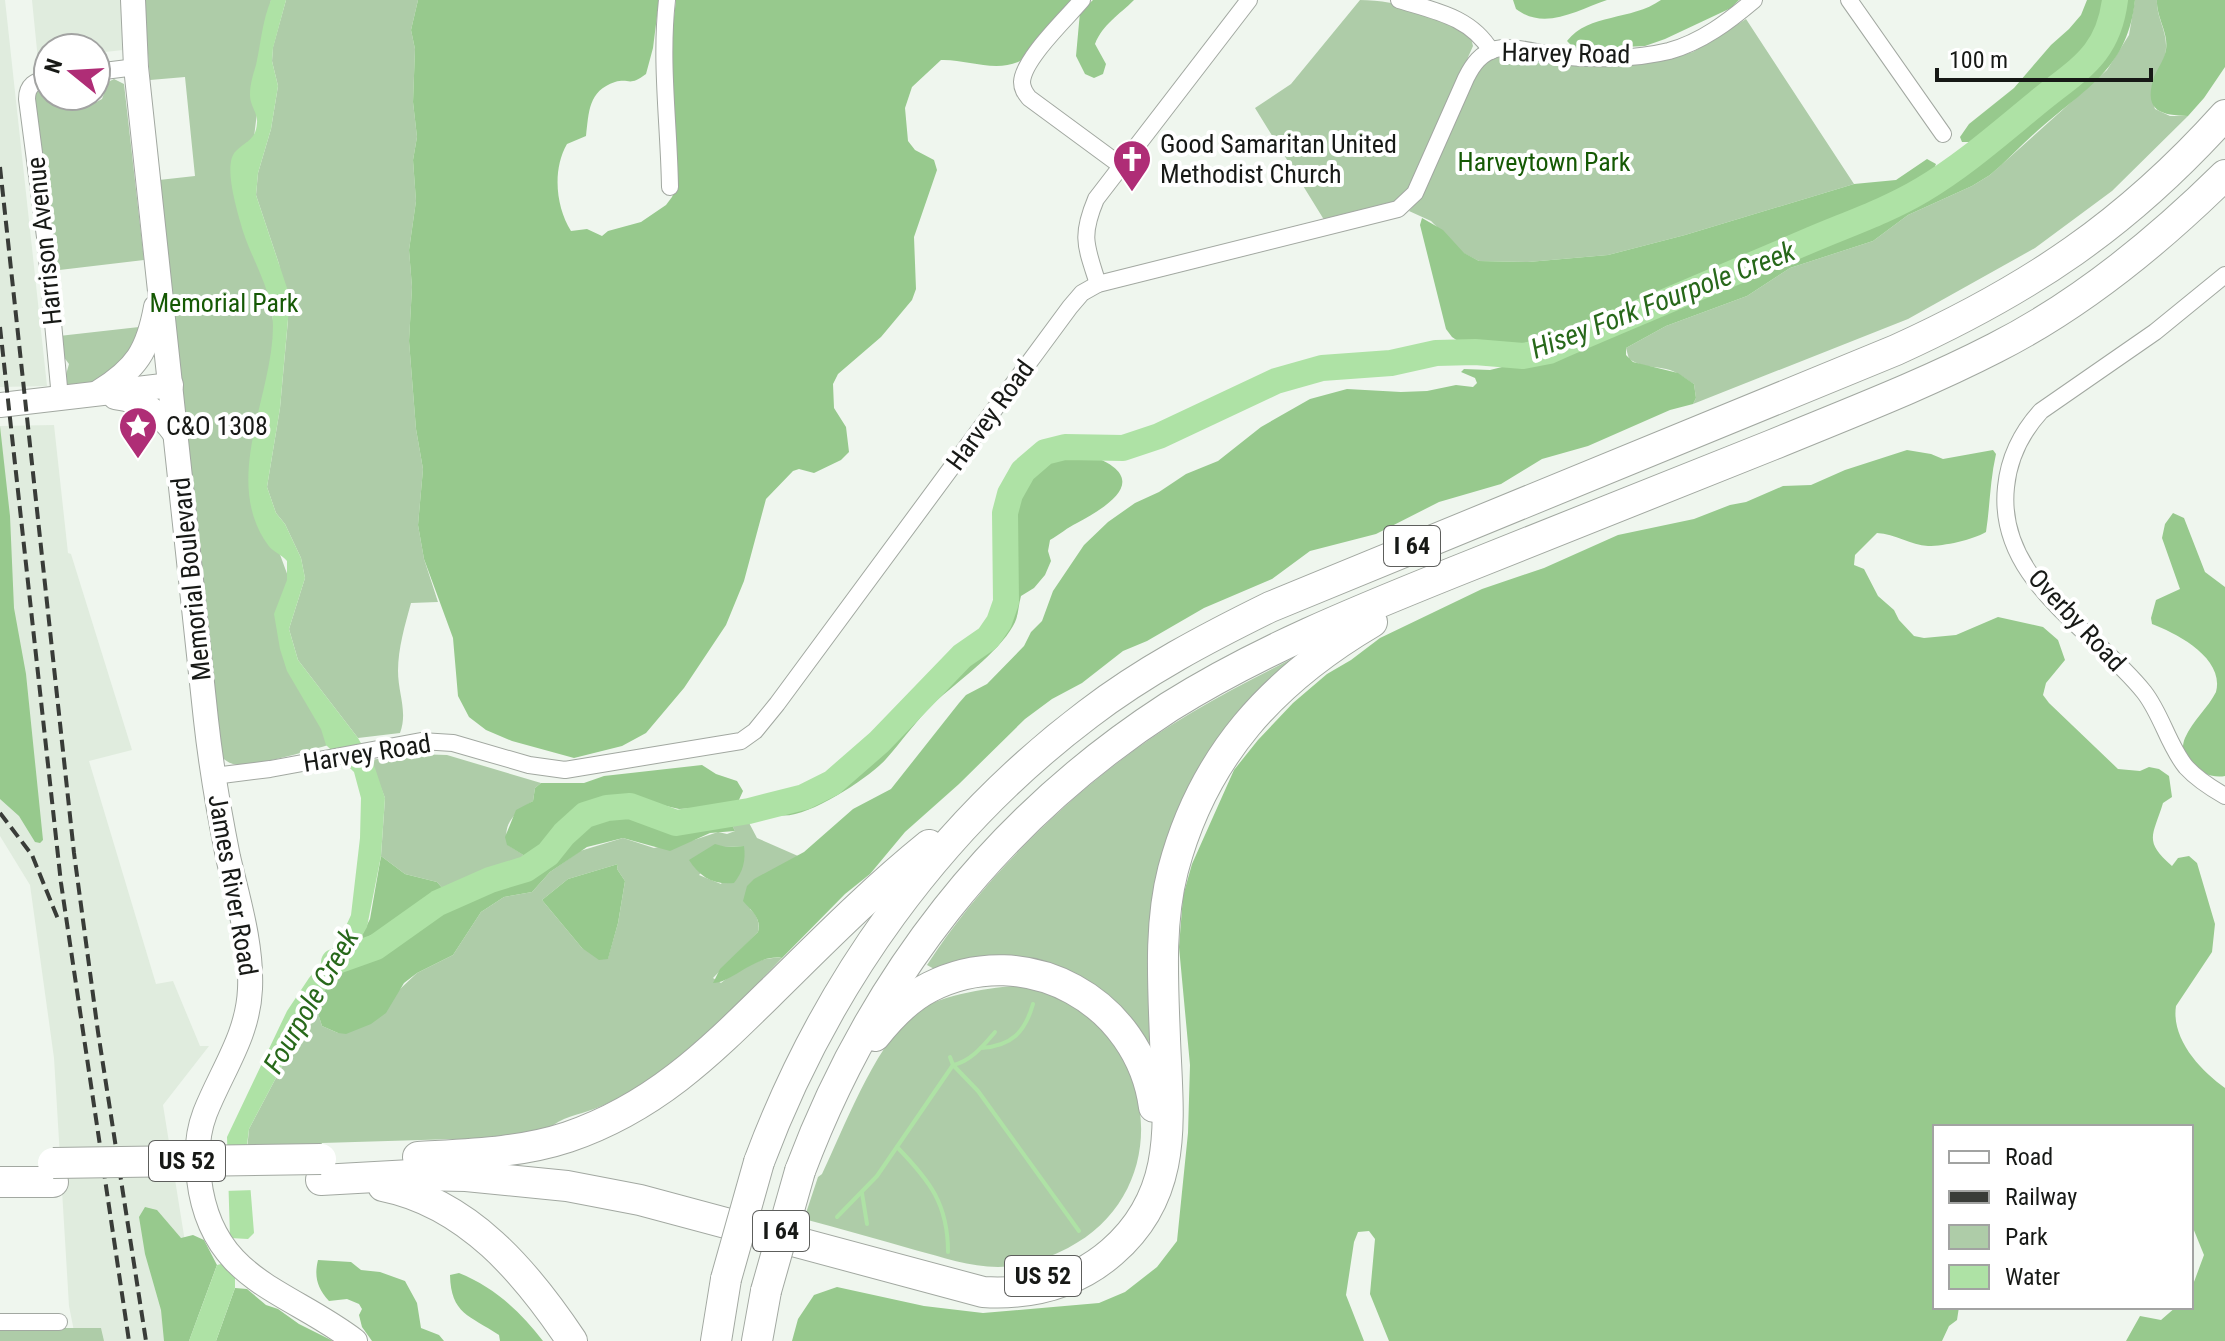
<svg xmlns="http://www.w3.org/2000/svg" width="2225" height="1341" font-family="'Roboto Condensed',sans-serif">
<rect width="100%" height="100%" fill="#eff6ee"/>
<g fill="#e0ecde">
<polygon points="0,0 5,0 47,386 0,387"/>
<polygon points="32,0 121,0 123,50 96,53 96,48 48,48 48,58 38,60"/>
<polygon points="54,425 68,553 71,554 132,750 89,761 156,984 173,981 200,1046 209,1046 163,1105 201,1341 76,1341 69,1306 54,1058 30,885 0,836 0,426"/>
</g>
<g fill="#aecca8" fill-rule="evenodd">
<path d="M144,0H271L254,137L247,151L268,268L277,363L260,421L271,530L289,579L280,629L338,742C319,748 249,769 233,764C226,762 222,758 219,751L159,180L195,176L185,77L150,80Z"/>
<path d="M286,0H418L411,30L415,49L413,102L417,137L413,160L416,201L409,250L412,287L409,341L416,429L423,469L418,525L424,559L438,602L411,603C405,625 398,648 398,671C398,693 408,712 400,733L358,738L298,660L289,629L305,578L301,558L285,524L276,513L267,487L280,408L288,320L279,264L256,195L258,173L271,129L278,86L272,61L273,47Z"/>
<path d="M1360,0C1399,0 1441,15 1471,38L1473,46L1409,190L1391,205L1326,223L1255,108L1291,84Z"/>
<path d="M2135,0H2157C2156,16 2166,29 2166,45C2167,70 2144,77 2155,109L2170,116H2188L2112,191L2035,248L1908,319L1693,404L1696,398L1694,384C1685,379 1677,371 1666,369C1652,366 1641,367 1629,359L1626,348L1666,326L1747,296L1790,268L1873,241L1908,215L1972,186L1990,175L2107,70L2129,35Z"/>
<polygon points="1746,19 1854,184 1685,235 1608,255 1528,262 1479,261 1463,253 1431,221 1409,211 1419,200 1474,76 1489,60 1499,57 1514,57 1546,64 1654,62 1693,52"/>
<path d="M114,79L124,84L144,260L51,271L32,92L48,84V96H55C67,114 85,109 102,99L108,82Z"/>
<polygon points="148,326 110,379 65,389 65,378 69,364 63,356 59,336"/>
<path d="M1299,655L1205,765L1148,1045L1117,1006L936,970L927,965C989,869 1092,771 1191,713C1226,692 1263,674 1299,655Z"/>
<path d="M415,754L447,755L541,783L535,788L533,801C517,811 501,823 508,845L528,858C500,868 471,876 444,890L437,882L405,874L381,856L385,798L370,760Z"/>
<path d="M747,819L757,838L798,856L787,862L750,909C757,914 760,924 758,932L713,978L721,983C735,971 762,955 782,958C735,1007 690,1053 633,1090C621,1097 607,1104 594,1109C579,1115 560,1117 549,1129L481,1142L454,1139L322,1143L321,1149L247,1150L249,1129L315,1004L322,1026L338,1033L399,990L417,973L453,955L481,912L504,897L532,892L550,872L580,851L623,838L654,848L694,840L718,832L727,834L735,831L732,825ZM744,846L721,884L699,875L726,847ZM618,864L617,869L625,881L618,923L608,958L582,948L542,900L568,879Z"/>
<path d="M1014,986C1033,989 1054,994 1071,1005C1163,1062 1167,1197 1068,1248C1046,1259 1023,1267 998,1267C970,1267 942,1257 915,1250C878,1239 841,1229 804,1219L818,1177L822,1174C844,1128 875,1046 913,1014C935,996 986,988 1014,986Z"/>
<polygon points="0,1328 101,1328 104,1341 0,1341"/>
</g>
<g fill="#97c98d">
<path d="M418,0H659L653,48L646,74C629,87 630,78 615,82C588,91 589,112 586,136L567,144C552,170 556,207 571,231L587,229L602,236L608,231L641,222L666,205L672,197L678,182L670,51L676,0H1072L1020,61C995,73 967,59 941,60L912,87L905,108L908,141L915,150L934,160L937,170L914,237L916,289L912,300L881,337L838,374L833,384L834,408L846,427L849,452L841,460L814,473L799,469L793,471L766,499L744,581L726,625L684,688L646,733L622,746L574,758L512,741L486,730L469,717L458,696L453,638L424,559L418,525L423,469L416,429L409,341L412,287L409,250L416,201L413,160L417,137L413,102L415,49L411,30Z"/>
<path d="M1093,0H1134C1119,15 1103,24 1095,44L1106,64L1103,74L1094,78L1085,74L1076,56L1080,12Z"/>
<path d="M1513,0H1607C1577,10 1545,31 1516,9Z"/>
<path d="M1661,0H1739L1731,8L1665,39L1645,46L1584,49L1574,48L1567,41C1589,13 1631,21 1661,0Z"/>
<polygon points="2087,0 2105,0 2103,23 2093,48 2086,56 2000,123 1972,142 1962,142 1960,137 1969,124 2014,88 2051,45 2069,29 2081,15"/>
<path d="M2119,0H2135C2128,65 2090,86 2044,125C2025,141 2009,159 1990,175L1972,186L1908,215L1873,241L1790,268L1747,296L1666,326L1626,348V355L1633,362L1678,373L1694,384L1696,398L1693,404L1670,410L1588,446L1542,459L1501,484L1439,502L1376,534L1310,551L1272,579L1204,608L1147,641L1123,651L1082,683L1052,699L1025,719L959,784L905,832L870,874L845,894L782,958C755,954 732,983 713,983L720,969L758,932C762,919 751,910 743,901L747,886L754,879L804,852L853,809L891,789L959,703L966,695L987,684L1024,646L1031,632L1042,621L1053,591L1084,545L1108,522L1135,503L1159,492L1186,474L1218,461L1261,427L1310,399L1347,389L1401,392L1427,391L1456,385L1473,387L1477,383L1475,378L1461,372L1464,369L1490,370L1530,360H1540L1609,337L1676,303L1767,266L1800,249L1820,244L1862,226L1916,200L1955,175L1987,152L2031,112L2087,72L2114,33L2119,18Z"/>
<path d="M2157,0H2225V67L2204,98L2188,116C2162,115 2144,112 2153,80C2156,70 2164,61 2166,50C2169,33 2156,17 2157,0Z"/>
<polygon points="1927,159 1936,164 1934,169 1882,202 1832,220 1609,318 1575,326 1549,341 1517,346 1461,343 1452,337 1446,329 1420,225 1422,218 1443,230 1464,253 1479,261 1528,262 1608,255 1685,235 1854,184 1896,180"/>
<polygon points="0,426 10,516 14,608 26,674 43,840 40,843 35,842 19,816 0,799"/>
<path d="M1907,450L1931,454L1943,459L1993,450L1996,454C1990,480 1990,506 1986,532C1972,540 1945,546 1928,546C1911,545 1895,534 1877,533L1855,555L1854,565L1864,569L1878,596L1894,610L1899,620L1914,636L1924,638L1956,635L1998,617L2043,627L2058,640L2065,660L2046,683L2043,695L2049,703L2118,769L2140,771L2149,767L2159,769L2169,776L2172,797L2163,803C2153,836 2143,841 2172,866L2178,858L2189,856L2197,863L2215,924L2212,952L2176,1006C2171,1039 2200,1070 2225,1088V1341H2126L2140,1316L2161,1320L2176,1307H2191V1290L2204,1255L2191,1223V1127H1935V1307H1959L1957,1320L1949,1326L1942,1341H1389L1370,1294L1375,1239L1369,1231L1358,1232L1354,1242L1346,1295L1364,1341H792L798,1319L814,1295L837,1287L924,1306L983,1313L1099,1303L1125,1292L1157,1267L1177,1241L1188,1133L1190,1065L1179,947L1183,896L1192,864L1234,770L1258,740L1293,703L1327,674L1351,660L1380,638L1482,589L1544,568L1618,535L1694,519L1730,505L1746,502L1783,486L1811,485L1845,470Z"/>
<path d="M1081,452C1148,473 1124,498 1077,523C1068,527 1059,535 1050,540L1048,551L1051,561L1045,575L1034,588L1021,596C1018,606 1019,616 1013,626C998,653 957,682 934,703C916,721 902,741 886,759C869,778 804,821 779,815V810C788,807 799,806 808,801C867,773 911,722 953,674C968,658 992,648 1004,630C1009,622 1009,610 1010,600C1016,558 998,504 1032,474C1047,461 1061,454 1081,452Z"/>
<path d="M2173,513L2184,518L2205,572L2225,587V776C2205,780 2175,761 2185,738C2193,720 2208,708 2216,692C2225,658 2176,633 2152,624L2151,618L2156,600L2180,589L2162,538L2165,524Z"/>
<polygon points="702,765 716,774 737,781 743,791 738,802 712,807 679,809 649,802 592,804 570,816 554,830 547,845 538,855 528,858 507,845 505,837 516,810 533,801 535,788 541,783 584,783 604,776"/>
<polygon points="618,810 662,825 688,830 711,824 732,825 735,831 710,833 670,851 623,838 587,847 550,872 532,892 504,897 481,912 453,955 417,973 404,983 386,1013 371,1024 346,1034 338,1033 322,1026 315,1004 336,974 386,948 435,910 501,881 526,875 548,860 576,829 601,814"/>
<path d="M715,844L726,847L744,846C746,860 743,872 734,883C713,885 700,877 689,860Z"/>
<polygon points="381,856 405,874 437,882 444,890 388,927 359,941 370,919"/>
<polygon points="618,864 617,869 625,881 618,923 608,959 599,960 582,948 542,900 568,879"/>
<polygon points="145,1207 157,1210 181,1238 193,1235 204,1240 217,1265 189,1341 164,1341 161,1310 145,1254 139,1217"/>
<path d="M318,1260L351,1262L361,1270L380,1272L405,1281L417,1303L421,1328L439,1335L444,1341H372L362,1327L359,1315L362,1309L359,1304L347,1299L329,1301C317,1288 314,1276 318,1260Z"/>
<path d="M459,1273C494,1287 520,1311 543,1341H500L499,1335C469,1315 451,1314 450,1275Z"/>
<polygon points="235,1288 247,1289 266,1305 278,1309 299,1324 333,1341 216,1341"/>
</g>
<g fill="#aee2a5">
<path d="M271,0H286L273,48L272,61L278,86L271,129L258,173L256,195L290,297L280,408L267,487L276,513L285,524L301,558L305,578L289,629L298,660L358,738L375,768L385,798L381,856L367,927L353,952L315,1004L249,1129L247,1145L254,1233L248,1239L230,1238L227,1137L287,1011L309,978L340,939L351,915L360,838L361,798L354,772L326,745L321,729L287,671L280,649L274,614L287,580V561C281,554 273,552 268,545C221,480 273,396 273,326C273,288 249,257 240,221C236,206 223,163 236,151C246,141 256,140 257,123C258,113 250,106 250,95C250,84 253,75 256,65C261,43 262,22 271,0Z"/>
<polygon points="221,1264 235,1278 235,1288 216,1341 189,1341 217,1265"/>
</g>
<polygon fill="#eff6ee" points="251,1149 255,1190 224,1191 223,1150"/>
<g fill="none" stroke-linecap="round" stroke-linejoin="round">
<g stroke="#aee2a5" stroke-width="4">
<path d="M981,1048C1012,1046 1025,1032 1033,1004"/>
<polyline points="953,1065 978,1091 1079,1231"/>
<path d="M953,1065C971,1061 983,1046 995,1032"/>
<path d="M897,1147C930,1181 948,1204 948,1252"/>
<polyline points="862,1193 867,1224"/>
<polyline points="837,1217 877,1176 953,1065 950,1057"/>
</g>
<path stroke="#aee2a5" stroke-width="26" d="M334,962L376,947L438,903L490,880L526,869L548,854L564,834L585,815L607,808L630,806L676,823L749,811L804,797L832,783L879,742L962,656L988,638L999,622L1006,602L1005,513L1010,494L1023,471L1045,452L1065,447L1123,448L1159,436L1276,381L1322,368L1391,363L1436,353L1475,352L1523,356L1549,351C1634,314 1720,279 1806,242C1845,225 1885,212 1922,190C1964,165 2000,133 2038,102C2078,69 2108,56 2115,0"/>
<defs>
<g id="street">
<path d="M667,0C660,62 669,125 670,187"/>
<path d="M1082,0C1067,18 1023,59 1022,82C1022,89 1025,93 1029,98L1120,165"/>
<path d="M1399,0C1435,11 1471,17 1491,51"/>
<polyline points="1849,0 1943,134"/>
<polyline points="96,72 136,67"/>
<path d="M48,78C35,81 27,85 27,99L45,237L60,398"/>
<path d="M2225,275L2155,332L2041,411C2021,433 2009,457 2006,487C1996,581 2094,629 2144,692C2162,715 2168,745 2186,767C2197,779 2211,788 2225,796"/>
<path d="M1098,284C1086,246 1080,237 1096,199L1249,0"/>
<path d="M214,776L270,769L421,741L453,743L529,765L565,770L741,741L755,731L777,704L1070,307L1082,293L1098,284L1398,209L1415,193L1466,78C1473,64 1481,53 1496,49C1515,45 1539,54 1558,56C1593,60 1636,59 1669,51C1702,42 1729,21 1754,0"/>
<polyline points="0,1322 59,1322"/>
</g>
<g id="secondary">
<path d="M133,0L136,67L206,720C211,766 219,812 228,857C238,900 252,945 250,989C248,1036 222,1070 205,1113C197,1134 196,1157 199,1179C211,1281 287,1289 355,1341"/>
<path d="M99,392C136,369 148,351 156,307"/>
<path d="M115,397C144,401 159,411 176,435"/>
<polyline points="0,405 171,385"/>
</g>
<g id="highway">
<path d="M875,1036C890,1017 908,998 930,987C1027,938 1140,1002 1154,1107"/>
<path d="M418,1157C469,1154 520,1153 568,1137C653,1108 707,1055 769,994C821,943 872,891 929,845"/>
<path d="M759,1162C825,985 937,828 1088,714C1144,671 1207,638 1270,607L1896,350C2030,289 2126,225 2225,115"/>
<path d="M800,1171C872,979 996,819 1169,707C1258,651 1357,611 1454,572C1560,530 1666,488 1772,445C1847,414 1923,385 1995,348C2080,305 2157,242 2225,175"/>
<path d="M321,1180L411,1175L466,1176L567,1186L640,1200L983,1292C1031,1295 1075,1284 1112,1252C1180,1193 1168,1119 1165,1039C1163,983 1159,924 1173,870C1203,756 1272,681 1372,622"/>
<polyline points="0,1182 53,1182"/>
<path d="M383,1186C468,1203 526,1272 572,1341"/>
<polyline points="716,1341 726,1279"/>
<polyline points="757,1341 766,1291"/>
</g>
</defs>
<use href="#street" stroke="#a2a8a1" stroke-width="18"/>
<use href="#secondary" stroke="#a2a8a1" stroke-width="26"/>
<use href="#highway" stroke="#a2a8a1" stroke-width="32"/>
<use href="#street" stroke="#fff" stroke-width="16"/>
<use href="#secondary" stroke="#fff" stroke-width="24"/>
<use href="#highway" stroke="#fff" stroke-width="30"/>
<g stroke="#393c38" stroke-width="4" stroke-dasharray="12 6" stroke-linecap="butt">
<polyline points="0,167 74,853 98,1032 146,1341"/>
<polyline points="0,327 61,883 129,1341"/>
<polyline points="0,813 32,855 58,919"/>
</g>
<defs>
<g id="highway-bridge">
<polyline points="53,1163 321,1159"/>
<polyline points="726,1279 759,1162"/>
<polyline points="766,1291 800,1171"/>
</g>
</defs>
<use href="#highway-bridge" stroke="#a2a8a1" stroke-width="32" stroke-linecap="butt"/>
<use href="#highway-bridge" stroke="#fff" stroke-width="30"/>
</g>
<defs>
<symbol id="church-pin" viewBox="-11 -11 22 30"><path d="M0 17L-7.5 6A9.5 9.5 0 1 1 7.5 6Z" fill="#af2d76" stroke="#fff"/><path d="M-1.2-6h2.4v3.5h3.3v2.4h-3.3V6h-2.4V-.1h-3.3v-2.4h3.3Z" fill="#fff"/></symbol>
<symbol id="sight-pin" viewBox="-11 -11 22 30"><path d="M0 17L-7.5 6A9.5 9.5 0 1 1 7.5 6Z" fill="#af2d76" stroke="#fff"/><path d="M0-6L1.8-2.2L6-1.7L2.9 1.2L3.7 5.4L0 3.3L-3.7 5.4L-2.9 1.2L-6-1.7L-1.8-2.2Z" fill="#fff"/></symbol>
</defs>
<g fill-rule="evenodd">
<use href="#church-pin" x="1110" y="137" width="44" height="60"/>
<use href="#sight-pin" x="116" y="404" width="44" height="60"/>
</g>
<g text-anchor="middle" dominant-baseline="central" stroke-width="8" stroke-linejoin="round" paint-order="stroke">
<g fill="#fff" stroke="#5d5e5c" stroke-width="2">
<rect x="1384" y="526" width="56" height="40" rx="6"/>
<rect x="149" y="1141" width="76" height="40" rx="6"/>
<rect x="753" y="1211" width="56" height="40" rx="6"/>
<rect x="1005" y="1256" width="76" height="40" rx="6"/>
</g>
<g font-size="24" font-weight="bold" fill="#171916">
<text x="1412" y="546">I 64</text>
<text x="187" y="1161">US 52</text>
<text x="781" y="1231">I 64</text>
<text x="1043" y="1276">US 52</text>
</g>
<g font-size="26" fill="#171916" stroke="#fff">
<text transform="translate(1566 53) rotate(1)">Harvey Road</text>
<text transform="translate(44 241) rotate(-96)">Harrison Avenue</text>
<text transform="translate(990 415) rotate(-54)">Harvey Road</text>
<text transform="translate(191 579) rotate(-96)">Memorial Boulevard</text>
<text transform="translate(2077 620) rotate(47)">Overby Road</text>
<text transform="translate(367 753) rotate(-9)">Harvey Road</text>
<text transform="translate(233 885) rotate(80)">James River Road</text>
</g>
<g font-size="26" fill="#171916" stroke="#fff" text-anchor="start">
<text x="1160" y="144">Good Samaritan United<tspan x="1160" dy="30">Methodist Church</tspan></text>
<text x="166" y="426">C&amp;O 1308</text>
</g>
<g font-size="26" fill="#155904" stroke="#fff">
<text x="1544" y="162">Harveytown Park</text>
<text x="224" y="303">Memorial Park</text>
</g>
<g font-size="28" font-style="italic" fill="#27681a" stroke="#fff">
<text transform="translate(1663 300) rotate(-21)">Hisey Fork Fourpole Creek</text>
<text transform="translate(311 1001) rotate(-60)">Fourpole Creek</text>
</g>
</g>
<rect x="1933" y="1125" width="260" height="184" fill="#ffffff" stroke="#a2a3a2" stroke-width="2"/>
<rect x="1949" y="1151" width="40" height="12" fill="#ffffff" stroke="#a2a3a2" stroke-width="2"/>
<text x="2005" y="1165" font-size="24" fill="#171916">Road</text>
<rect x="1949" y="1191" width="40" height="12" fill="#393c38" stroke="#a2a3a2" stroke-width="2"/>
<text x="2005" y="1205" font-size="24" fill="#171916">Railway</text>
<rect x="1949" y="1225" width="40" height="24" fill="#aecca8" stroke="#a2a3a2" stroke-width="2"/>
<text x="2005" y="1245" font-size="24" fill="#171916">Park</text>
<rect x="1949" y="1265" width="40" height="24" fill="#aee2a5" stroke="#a2a3a2" stroke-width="2"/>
<text x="2005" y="1285" font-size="24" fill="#171916">Water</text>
<g transform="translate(72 72) rotate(288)"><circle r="38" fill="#ffffff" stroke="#a2a3a2" stroke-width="2"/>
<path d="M0-6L14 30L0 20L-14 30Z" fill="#af2d76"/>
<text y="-12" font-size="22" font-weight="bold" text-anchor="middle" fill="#171916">N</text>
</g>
<path d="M1937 68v12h214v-12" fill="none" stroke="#171916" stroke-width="4"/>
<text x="1949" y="68" font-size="24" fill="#171916" stroke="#ffffff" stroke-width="6" paint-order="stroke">100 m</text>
</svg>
